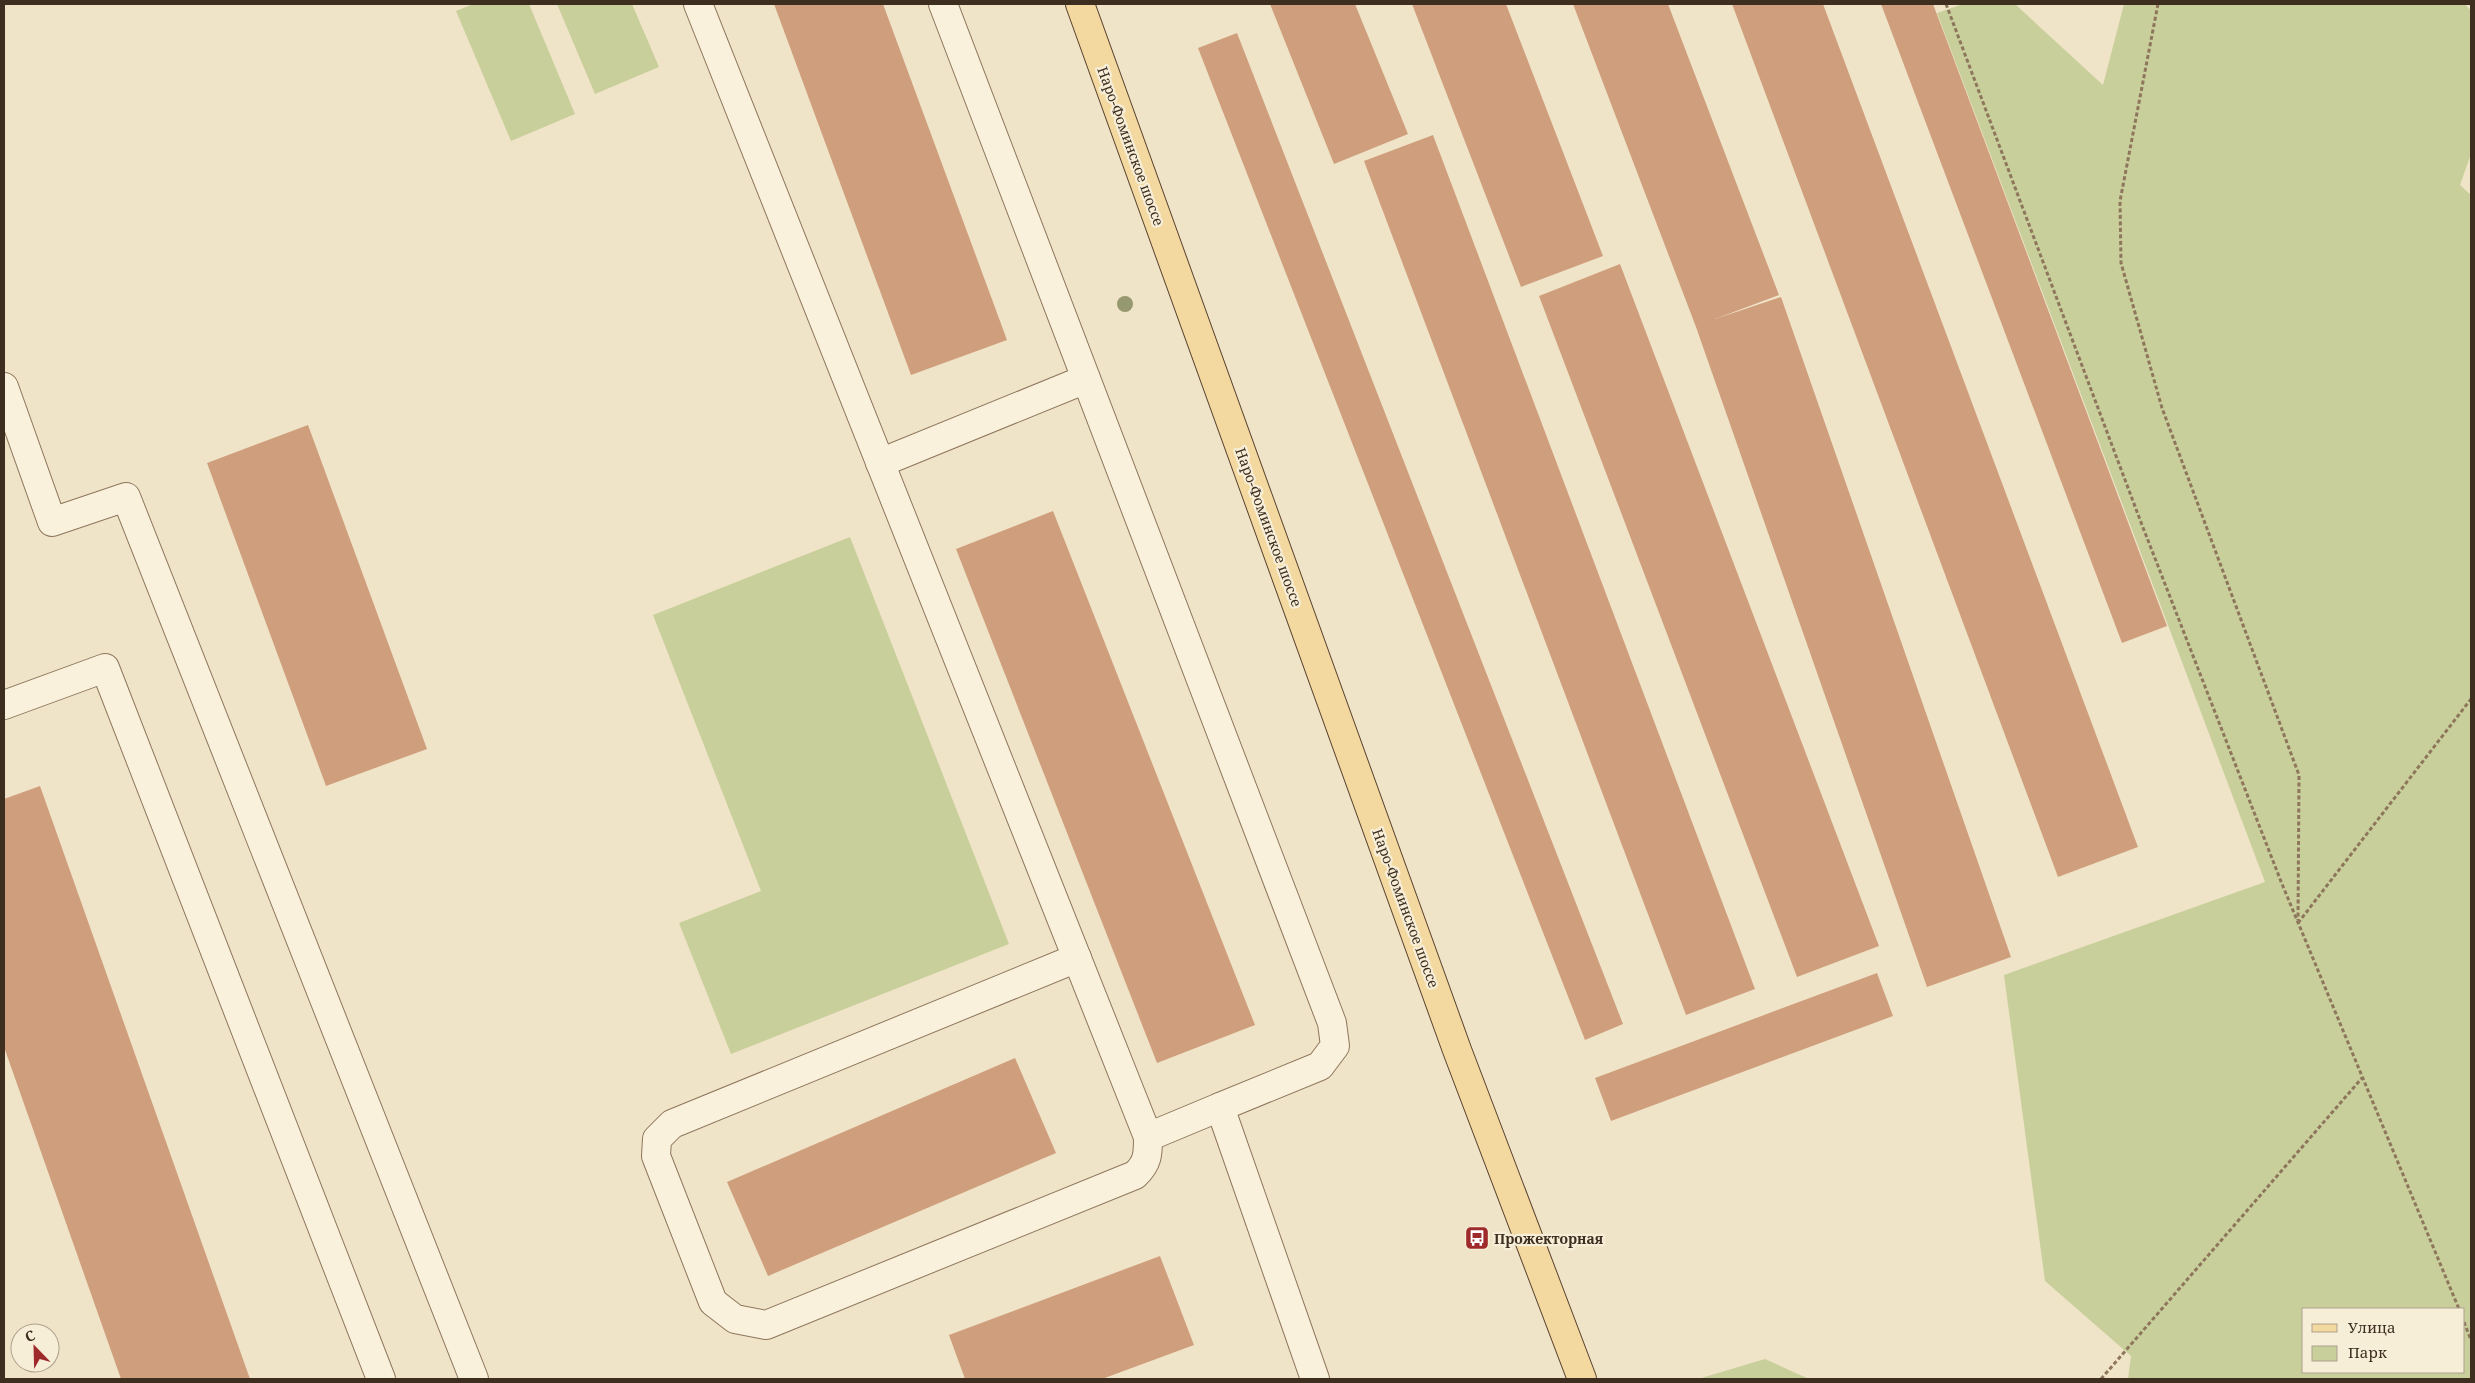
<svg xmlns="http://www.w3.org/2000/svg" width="2475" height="1383" font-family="'Noto Serif',serif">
<rect width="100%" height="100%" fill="#f0e4c8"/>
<g fill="#c9cf9b" fill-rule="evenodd">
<polygon points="473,4 529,4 575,114 511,141 456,11"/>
<polygon points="557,4 632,4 659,67 595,94"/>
<path d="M1963,4H2015L2103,85L2124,4H2465L2471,11V154L2460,185L2471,195V1379H2128L2131,1356L2045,1281L2004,975L2265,882L1937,13ZM2304,1309H2464V1372H2304Z"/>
<polygon points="850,537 1009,944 731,1054 679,923 761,891 653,615"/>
<polygon points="1765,1359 1809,1379 1698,1379"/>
</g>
<g fill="#cf9f7d">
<polygon points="774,4 883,4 1007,340 911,375"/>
<polygon points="1270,4 1355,4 1408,134 1334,164"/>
<polygon points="1412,4 1506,4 1603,256 1521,287"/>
<polygon points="1573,4 1668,4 1779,295 1715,319 1781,297 2011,957 1927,987 1696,327"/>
<polygon points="1732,4 1823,4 2138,847 2058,877"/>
<polygon points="1881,4 1933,4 2167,626 2122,643"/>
<polygon points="1237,33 1623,1024 1585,1040 1198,48"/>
<polygon points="1433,135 1755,989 1686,1015 1364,161"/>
<polygon points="1620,264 1879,946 1797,977 1539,296"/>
<polygon points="308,425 427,749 326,786 207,463"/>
<polygon points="1053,511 1255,1025 1157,1063 956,549"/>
<polygon points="40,786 250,1379 121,1379 4,1047 4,799"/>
<polygon points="1877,973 1893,1016 1611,1121 1595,1078"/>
<polygon points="1015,1058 1056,1153 768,1276 727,1182"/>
<polygon points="1160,1256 1194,1345 1102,1379 965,1379 949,1335"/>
</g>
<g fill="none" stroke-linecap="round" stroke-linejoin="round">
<defs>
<g id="minor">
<polyline points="698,4 1148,1137 1220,1107"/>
<polyline points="943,4 1332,1023 1335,1046 1320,1066 1220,1107 1315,1379"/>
<polyline points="4,387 52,522 126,497 474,1379"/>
<polyline points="880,463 1086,379"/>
<polyline points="4,705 105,668 381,1379"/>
<path d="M1077,958L672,1124L657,1139L656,1156L713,1302L735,1319L766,1325L1135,1175C1148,1163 1148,1154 1148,1137"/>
</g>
<polyline id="major" points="1080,4 1457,1050 1582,1379"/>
</defs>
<use href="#minor" stroke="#8d765c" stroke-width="30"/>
<use href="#major" stroke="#5b4430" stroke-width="30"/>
<g stroke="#8d765c" stroke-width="3" stroke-dasharray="4 2.5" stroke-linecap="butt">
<polyline points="1946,4 2142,525 2282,884 2459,1309"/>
<polyline points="2158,4 2120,201 2121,263 2162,408 2299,775 2298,920"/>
<polyline points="2298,923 2471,699"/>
<polyline points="2464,1322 2471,1340"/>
<polyline points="2101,1379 2362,1078"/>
</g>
<use href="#minor" stroke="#faf1dc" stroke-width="28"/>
<use href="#major" stroke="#f3d9a0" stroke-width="28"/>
</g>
<circle fill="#96986f" cx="1125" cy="304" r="8"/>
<defs>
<symbol id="bus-square" viewBox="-11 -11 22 22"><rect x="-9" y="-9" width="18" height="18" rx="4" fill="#9e2a2b" stroke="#f7eed8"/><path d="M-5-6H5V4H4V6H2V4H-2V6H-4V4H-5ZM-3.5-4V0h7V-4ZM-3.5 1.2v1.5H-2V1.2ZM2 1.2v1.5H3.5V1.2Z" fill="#fff"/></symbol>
</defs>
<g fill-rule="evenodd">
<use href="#bus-square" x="1463" y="1224" width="28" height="28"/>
</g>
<g text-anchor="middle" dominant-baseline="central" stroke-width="4.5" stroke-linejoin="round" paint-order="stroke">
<g font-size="14" fill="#3d2e20" stroke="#f7eed8">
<text transform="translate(1131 146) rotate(70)">Наро-Фоминское шоссе</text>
<text transform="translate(1269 527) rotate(70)">Наро-Фоминское шоссе</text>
<text transform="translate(1406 908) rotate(70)">Наро-Фоминское шоссе</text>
</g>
<g font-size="14" font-weight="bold" fill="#3d2e20" stroke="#f7eed8" text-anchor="start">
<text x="1494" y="1238">Прожекторная</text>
</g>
</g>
<rect width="2475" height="1383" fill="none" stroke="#3d2e20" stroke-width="10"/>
<rect x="2302" y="1308" width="162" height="65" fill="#f7eed8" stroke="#ada18e"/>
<rect x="2312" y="1324" width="25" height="8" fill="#f3d9a0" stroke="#ada18e"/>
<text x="2348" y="1333" font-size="15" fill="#3d2e20">Улица</text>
<rect x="2312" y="1346" width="25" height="15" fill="#c9cf9b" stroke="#ada18e"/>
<text x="2348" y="1358" font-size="15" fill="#3d2e20">Парк</text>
<g transform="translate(35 1348) rotate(337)"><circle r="24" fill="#f7eed8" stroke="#ada18e"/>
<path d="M0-4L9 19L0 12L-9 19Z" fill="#9e2a2b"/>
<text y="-8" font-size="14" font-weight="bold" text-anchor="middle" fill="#3d2e20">С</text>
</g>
</svg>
